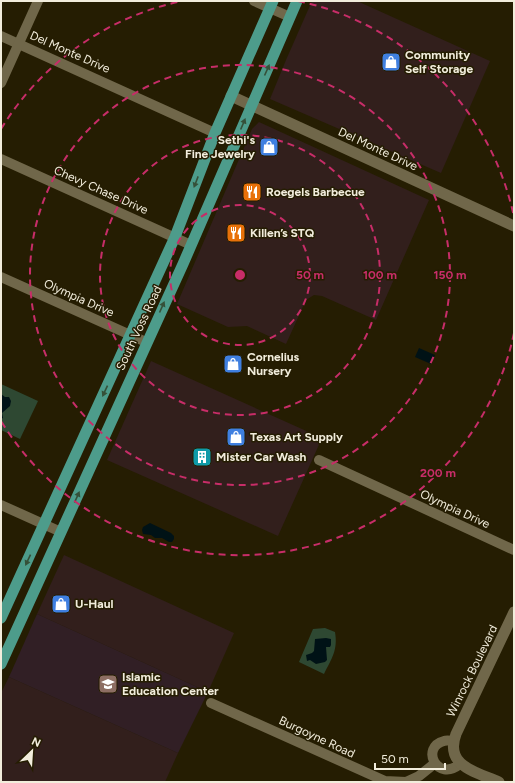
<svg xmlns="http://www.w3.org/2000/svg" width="515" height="783" font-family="Figtree,sans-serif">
<rect width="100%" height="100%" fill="#251d02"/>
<g fill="#321f1c">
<polygon points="312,1 357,1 490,61 441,173 270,99 286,60"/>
<polygon points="259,122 429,200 376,320 322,296 314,295 306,300 286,344 247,326 228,327 177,304 252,129"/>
<polygon points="151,361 322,438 278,536 107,460"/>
<polygon points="64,555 234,633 208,692 37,614"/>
<polygon points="9,677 178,753 165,782 1,782 1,693"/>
</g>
<polygon fill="#311f25" points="37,614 208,692 178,753 9,677"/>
<g fill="#2e4832">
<polygon points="1,384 38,401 20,439 1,430"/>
<path d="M325,628L335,632C338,650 332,658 324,674L299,662L313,629Z"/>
</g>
<g fill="#001216">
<polygon points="419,348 435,355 431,364 415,357"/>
<polygon points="1,394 5,397 9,397 11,401 10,406 2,413 3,418 1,419"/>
<polygon points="150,523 171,533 174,536 174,539 172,542 169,542 162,538 155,538 151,535 143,534 142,530 143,527"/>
<polygon points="326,638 331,639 331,645 330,647 326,647 327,660 325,662 316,664 310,660 307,661 306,655 312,653 314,651 315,639"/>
</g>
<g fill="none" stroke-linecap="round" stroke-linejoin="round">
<g stroke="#70674a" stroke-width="10">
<polyline points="254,1 290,17"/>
<polyline points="1,36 215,133"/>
<polyline points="1,83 38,1"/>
<polyline points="1,159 191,245"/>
<polyline points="1,277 146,342"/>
<polyline points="319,460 514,550"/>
<polyline points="1,505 61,532"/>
<polyline points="211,703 385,781 406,782 419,776 434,764"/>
<path d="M453,741C451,741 447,740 444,741C420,747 437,783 460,764"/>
</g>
<g stroke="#70674a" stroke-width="11">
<polyline points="231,96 514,226"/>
<path d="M499,782C476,772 444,766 456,734L514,612"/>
</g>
<g stroke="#4d9c8b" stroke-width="11">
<polyline points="1,618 175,237 215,133 273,1"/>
<polyline points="1,664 183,264 297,1"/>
</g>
</g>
<defs><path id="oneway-solid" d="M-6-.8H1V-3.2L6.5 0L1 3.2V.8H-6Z"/></defs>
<g fill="#355039">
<use href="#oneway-solid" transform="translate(267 70) rotate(-66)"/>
<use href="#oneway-solid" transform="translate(243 124) rotate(-67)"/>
<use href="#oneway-solid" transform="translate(196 182) rotate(111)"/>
<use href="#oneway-solid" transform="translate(162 307) rotate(-66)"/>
<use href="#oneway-solid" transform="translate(105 391) rotate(115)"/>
<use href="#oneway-solid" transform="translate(77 497) rotate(-66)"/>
<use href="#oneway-solid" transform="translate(28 560) rotate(115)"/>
</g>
<g fill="none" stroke="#c72d68" stroke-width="2" stroke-dasharray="7 5">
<circle cx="240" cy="275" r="70"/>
<circle cx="240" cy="275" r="140"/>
<circle cx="240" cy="275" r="210"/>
<path d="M514 333A280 280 0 0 1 1 421M1 129A280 280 0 0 1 182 1M298 1A280 280 0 0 1 514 217"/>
</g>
<defs>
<symbol id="shop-square" viewBox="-11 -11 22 22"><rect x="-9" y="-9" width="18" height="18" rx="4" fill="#3f7fe0" stroke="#251d02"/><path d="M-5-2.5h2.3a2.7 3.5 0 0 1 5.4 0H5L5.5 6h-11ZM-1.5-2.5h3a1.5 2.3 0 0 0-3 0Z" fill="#fff"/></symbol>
<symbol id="restaurant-square" viewBox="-11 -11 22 22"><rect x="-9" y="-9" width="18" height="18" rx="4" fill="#e8710a" stroke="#251d02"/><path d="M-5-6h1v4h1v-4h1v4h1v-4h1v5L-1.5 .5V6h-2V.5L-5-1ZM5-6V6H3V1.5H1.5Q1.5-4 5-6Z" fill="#fff"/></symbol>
<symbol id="building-square" viewBox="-11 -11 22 22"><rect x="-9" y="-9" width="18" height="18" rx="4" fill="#0f9aa8" stroke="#251d02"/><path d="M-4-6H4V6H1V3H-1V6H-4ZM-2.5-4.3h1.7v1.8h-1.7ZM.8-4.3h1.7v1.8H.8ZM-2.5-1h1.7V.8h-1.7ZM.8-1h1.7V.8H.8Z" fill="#fff"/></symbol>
<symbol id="school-square" viewBox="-11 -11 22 22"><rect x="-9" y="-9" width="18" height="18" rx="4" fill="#8d6e63" stroke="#251d02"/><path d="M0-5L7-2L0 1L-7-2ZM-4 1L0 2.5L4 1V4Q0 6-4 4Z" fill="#fff"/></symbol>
</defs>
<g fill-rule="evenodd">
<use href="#shop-square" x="380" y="51" width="22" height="22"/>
<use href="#shop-square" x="258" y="136" width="22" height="22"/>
<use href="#restaurant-square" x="241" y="181" width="22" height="22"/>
<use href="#restaurant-square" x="225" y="222" width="22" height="22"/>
<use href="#shop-square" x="222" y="353" width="22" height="22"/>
<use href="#shop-square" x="225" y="426" width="22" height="22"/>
<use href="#building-square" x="191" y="446" width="22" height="22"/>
<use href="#shop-square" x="50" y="593" width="22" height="22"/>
<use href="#school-square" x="97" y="673" width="22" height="22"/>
</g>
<g text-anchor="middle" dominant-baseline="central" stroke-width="3" stroke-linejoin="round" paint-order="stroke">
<g font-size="12" fill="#f2eddc" stroke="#251d02">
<text transform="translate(70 52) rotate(24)">Del Monte Drive</text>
<text transform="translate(378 149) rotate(25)">Del Monte Drive</text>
<text transform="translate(101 190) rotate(24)">Chevy Chase Drive</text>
<text transform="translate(79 298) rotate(24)">Olympia Drive</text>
<text transform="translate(139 328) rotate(-65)">South Voss Road</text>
<text transform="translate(455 509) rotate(25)">Olympia Drive</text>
<text transform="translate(472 671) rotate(-64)">Winrock Boulevard</text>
<text transform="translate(317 737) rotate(25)">Burgoyne Road</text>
</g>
<g font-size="12" font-weight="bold" fill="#f2eddc" stroke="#251d02" text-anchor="start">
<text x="405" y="55">Community<tspan x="405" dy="14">Self Storage</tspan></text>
<text x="255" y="140" text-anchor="end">Sethi's<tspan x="255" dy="14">Fine Jewelry</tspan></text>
<text x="266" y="192">Roegels Barbecue</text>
<text x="250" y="233">Killen’s STQ</text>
<text x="247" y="357">Cornelius<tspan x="247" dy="14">Nursery</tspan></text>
<text x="250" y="437">Texas Art Supply</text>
<text x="216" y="457">Mister Car Wash</text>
<text x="75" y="604">U-Haul</text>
<text x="122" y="677">Islamic<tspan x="122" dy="14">Education Center</tspan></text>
</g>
</g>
<circle cx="240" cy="275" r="6" fill="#c72d68" stroke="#251d02" stroke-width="2"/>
<g font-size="12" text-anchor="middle" font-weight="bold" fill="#c72d68" stroke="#251d02" stroke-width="3" stroke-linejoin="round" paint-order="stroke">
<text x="310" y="279">50 m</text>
<text x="380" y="279">100 m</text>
<text x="450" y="279">150 m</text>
<text x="438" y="477">200 m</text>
</g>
<rect width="515" height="783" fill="none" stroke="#f2eddc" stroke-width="4"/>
<g transform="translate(32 751) rotate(25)" stroke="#251d02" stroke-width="3" paint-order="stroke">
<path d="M0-3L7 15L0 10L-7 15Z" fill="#f2eddc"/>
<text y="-6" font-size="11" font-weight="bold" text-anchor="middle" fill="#f2eddc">N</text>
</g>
<path d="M375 763v6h70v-6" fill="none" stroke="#f2eddc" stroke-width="2"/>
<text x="381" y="763" font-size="12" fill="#f2eddc" stroke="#251d02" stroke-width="3" paint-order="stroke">50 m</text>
</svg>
